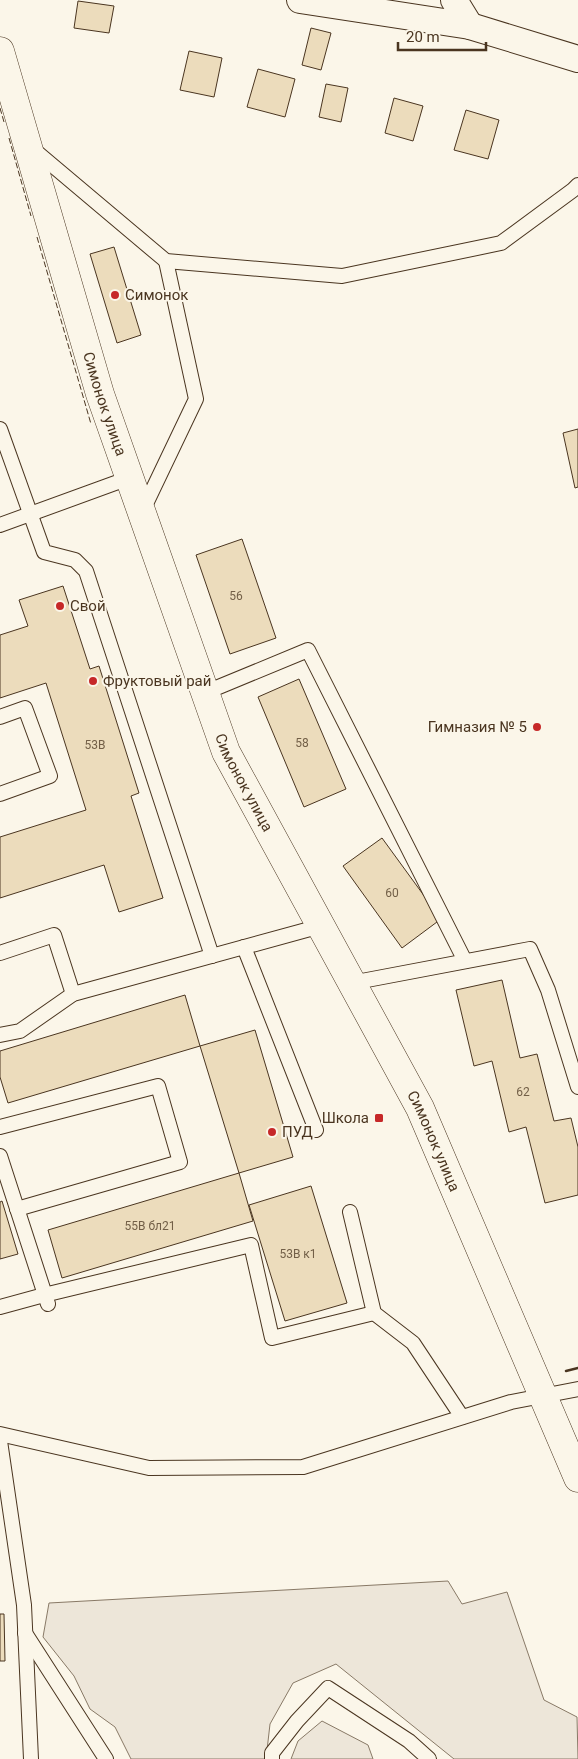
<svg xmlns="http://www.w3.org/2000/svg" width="578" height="1759" font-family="Roboto,sans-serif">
<rect width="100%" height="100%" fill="#fbf6e9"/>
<g fill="#ede6d9" stroke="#887966">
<polygon points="448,1581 462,1604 507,1592 544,1700 577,1717 578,1759 454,1759 336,1664 293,1683 270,1724 266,1759 131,1759 115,1727 90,1709 74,1676 43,1637 49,1603"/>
<polygon points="322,1721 368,1745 373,1759 291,1759 298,1741"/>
</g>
<g fill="#ecdcbc" stroke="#4a3520">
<polygon points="78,1 114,6 109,33 74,28"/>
<polygon points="311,28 331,33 321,70 302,65"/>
<polygon points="189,51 222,58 214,97 180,90"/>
<polygon points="258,69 295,79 285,117 247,107"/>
<polygon points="326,84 348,88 341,122 319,117"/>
<polygon points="394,98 423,106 413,141 385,133"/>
<polygon points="466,110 499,120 488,159 454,150"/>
<polygon points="114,247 141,335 117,343 90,254"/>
<polygon points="578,429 578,487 575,488 563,433"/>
<polygon points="242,539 276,638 230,654 196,555"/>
<polygon points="63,586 90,669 99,666 139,793 131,796 163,898 119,912 104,865 0,898 0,837 86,810 46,683 0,698 0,635 28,626 19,600"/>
<polygon points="299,679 346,789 304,807 258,697"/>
<polygon points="382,838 441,919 402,948 343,866"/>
<polygon points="502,980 520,1058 537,1054 554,1121 571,1118 578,1147 578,1195 545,1203 526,1127 509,1132 492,1061 474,1066 456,990"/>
<polygon points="185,995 200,1046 8,1103 0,1077 0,1051"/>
<polygon points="255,1030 293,1157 239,1173 200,1046"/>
<polygon points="239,1173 253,1221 62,1278 48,1230"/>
<polygon points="311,1186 347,1303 285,1321 249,1205"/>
<polygon points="2,1201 18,1254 0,1259 0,1202"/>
<polygon points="0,1614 4,1614 5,1661 0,1661"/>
</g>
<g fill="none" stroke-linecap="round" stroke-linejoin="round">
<defs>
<g id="service">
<polyline points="33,149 166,261 342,276 501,243 573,190 578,185"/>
<polyline points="0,429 44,552 75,560 86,571 212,956"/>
<polyline points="143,510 196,399 166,261"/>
<polyline points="0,525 129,478"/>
<polyline points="204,693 308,650 465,961"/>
<polyline points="0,717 25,708 50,776 0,794"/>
<polyline points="244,947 316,1130"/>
<polyline points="0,953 54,935 73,994"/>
<polyline points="351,983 530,949 548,990 578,1087"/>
<polyline points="0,1035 20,1031 73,994 321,926"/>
<polyline points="0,1127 158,1086 180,1162 17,1209"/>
<polyline points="0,1156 48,1304"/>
<polyline points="350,1212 374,1313 413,1343 462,1417"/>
<polyline points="0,1307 44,1295 251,1245 272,1338 374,1313"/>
<polyline points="0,1434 149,1468 303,1467 511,1402 578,1389"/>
<polyline points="0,1441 24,1605 31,1759"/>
<polyline points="25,1633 106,1759"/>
<polyline points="272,1759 272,1753 297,1721 328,1688 409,1741 429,1759"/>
</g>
<g id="minor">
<polyline points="300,0 470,26 578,59"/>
<polyline points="454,0 470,26"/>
</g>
<g id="tertiary">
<path id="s1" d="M0,51L100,394L226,752L420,1108L578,1478"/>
</g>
</defs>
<use href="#service" stroke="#4a3520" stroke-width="16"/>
<use href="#minor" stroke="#4a3520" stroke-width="28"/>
<use href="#tertiary" stroke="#4a3520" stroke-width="29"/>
<use href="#service" stroke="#fbf6e9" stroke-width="14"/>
<use href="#minor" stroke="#fbf6e9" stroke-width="26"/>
<use href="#tertiary" stroke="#fbf6e9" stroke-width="28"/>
<g stroke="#4a3520" stroke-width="1" stroke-dasharray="6 2.5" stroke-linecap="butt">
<polyline points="0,108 4,122"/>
<polyline points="9,138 31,216"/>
<polyline points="37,237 91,424"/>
</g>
<polyline stroke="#4a3520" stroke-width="2.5" points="566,1371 578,1368"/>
</g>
<g fill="#c62828" stroke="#fbf6e9" stroke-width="2">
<circle cx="115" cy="295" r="5"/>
<circle cx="60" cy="606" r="5"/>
<circle cx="93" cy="681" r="5"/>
<circle cx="537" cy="727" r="5"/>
<rect x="374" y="1113" width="10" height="10" rx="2.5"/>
<circle cx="272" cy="1132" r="5"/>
</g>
<g text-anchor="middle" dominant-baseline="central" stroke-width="4" stroke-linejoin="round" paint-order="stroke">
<g font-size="12" fill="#725f47">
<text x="236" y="596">56</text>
<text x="302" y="743">58</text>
<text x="95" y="745">53В</text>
<text x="392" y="893">60</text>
<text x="523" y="1092">62</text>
<text x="150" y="1226">55В бл21</text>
<text x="298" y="1254">53В к1</text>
</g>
<g font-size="15" fill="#4a3520" stroke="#fbf6e9" text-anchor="start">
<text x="125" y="295">Симонок</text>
<text x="70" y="606">Свой</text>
<text x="103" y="681">Фруктовый рай</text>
<text x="527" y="727" text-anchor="end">Гимназия № 5</text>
<text x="369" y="1118" text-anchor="end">Школа</text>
<text x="282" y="1132">ПУД</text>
</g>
<g font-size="15" fill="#4a3520" stroke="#fbf6e9">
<text stroke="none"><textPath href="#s1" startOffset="368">Симонок улица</textPath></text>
<text stroke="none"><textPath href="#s1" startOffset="772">Симонок улица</textPath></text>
<text stroke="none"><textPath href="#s1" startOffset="1178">Симонок улица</textPath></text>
</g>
</g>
<path d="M398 42v8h88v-8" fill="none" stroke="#4a3520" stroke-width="2.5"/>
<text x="406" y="42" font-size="15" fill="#4a3520" stroke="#fbf6e9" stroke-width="4" paint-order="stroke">20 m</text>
</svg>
